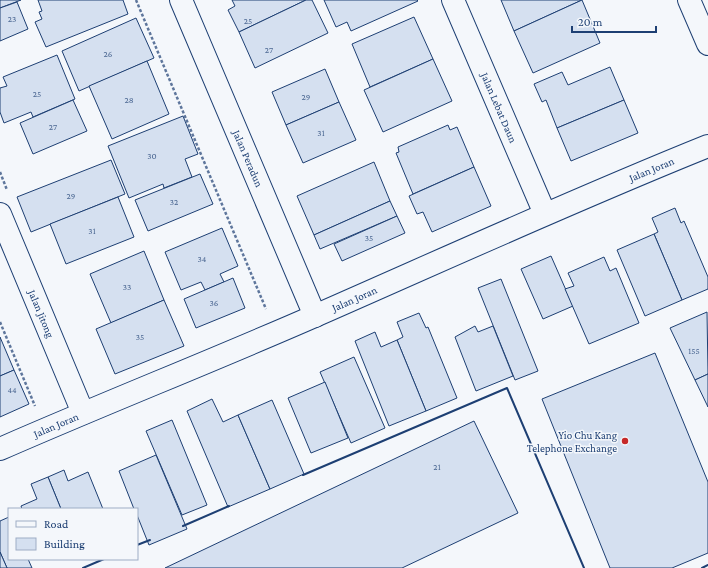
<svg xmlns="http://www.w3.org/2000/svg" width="708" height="568" font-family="'Crimson Pro',serif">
<rect width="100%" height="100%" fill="#f4f7fb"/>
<g fill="#d5e0f0" stroke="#1d3f73">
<polygon points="0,0 21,0 0,8"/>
<polygon points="38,0 123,0 128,14 46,47 35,22 42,19 39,12 42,11"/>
<polygon points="232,0 306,0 239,32 228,10 235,6"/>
<polygon points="306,0 312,0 328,33 255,68 239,32"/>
<polygon points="324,0 417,0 418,1 351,31 347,22 336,27"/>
<polygon points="501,0 582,0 514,31"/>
<polygon points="582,0 600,43 533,73 514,31"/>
<polygon points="17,2 28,29 0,41 0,8"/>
<polygon points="414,17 433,59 370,87 352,44"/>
<polygon points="136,18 154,58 79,91 62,51"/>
<polygon points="57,55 75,99 33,117 31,112 4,123 0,112 0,88 7,86 3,77"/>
<polygon points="433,59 452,101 383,132 364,90"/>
<polygon points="147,61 169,114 112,139 89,86"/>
<polygon points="610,67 624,100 557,128 546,100 542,102 534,84 562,72 568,85"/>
<polygon points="325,69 339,102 286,125 272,92"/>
<polygon points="73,100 87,131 33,154 20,123"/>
<polygon points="624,100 638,133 571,161 557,128"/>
<polygon points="339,102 356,140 303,163 286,125"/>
<polygon points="183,116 198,154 185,159 192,177 164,188 163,184 129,198 108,146"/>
<polygon points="448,125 450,130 457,127 474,167 413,194 396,153 399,152 398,147"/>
<polygon points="111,160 125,194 31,232 17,197"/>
<polygon points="374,162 390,201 314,235 297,196"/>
<polygon points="474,167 491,206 432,232 423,212 417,214 409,196"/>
<polygon points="200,174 213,204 148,231 135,200"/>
<polygon points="118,197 134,237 66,264 50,224"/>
<polygon points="390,201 397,216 320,249 314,235"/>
<polygon points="675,208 681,223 684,221 708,277 708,289 682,300 654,234 658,232 652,218"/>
<polygon points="397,216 405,233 342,261 334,244"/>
<polygon points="222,228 238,266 220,274 224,282 205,290 201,282 181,290 165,252"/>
<polygon points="654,234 682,300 645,316 617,250"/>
<polygon points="144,251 164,300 111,323 90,274"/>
<polygon points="551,256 573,306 543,319 521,269"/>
<polygon points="604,257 610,271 616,268 639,323 589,344 565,289 574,286 568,273"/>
<polygon points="233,278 245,308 196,328 184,299"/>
<polygon points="501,279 538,371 515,380 478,288"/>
<polygon points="164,300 184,346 115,374 96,329"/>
<polygon points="707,312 708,374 695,380 670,328"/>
<polygon points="419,313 426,328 428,327 457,398 426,411 397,340 403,337 397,322"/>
<polygon points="475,326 478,332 493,326 513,376 476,391 455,337"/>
<polygon points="375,332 381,347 397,340 426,411 389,426 355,341"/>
<polygon points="0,337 14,370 0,376"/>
<polygon points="655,353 708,482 708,553 672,568 610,568 542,399"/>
<polygon points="354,357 385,428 351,443 320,372"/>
<polygon points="14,370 29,404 0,417 0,376"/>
<polygon points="708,374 708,407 695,380"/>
<polygon points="325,382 348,438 311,453 288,398"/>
<polygon points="212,399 223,422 238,415 270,489 228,507 187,411"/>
<polygon points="272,400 304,474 270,489 238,415"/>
<polygon points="172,420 207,505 182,515 146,431"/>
<polygon points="474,421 518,513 402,568 165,568"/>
<polygon points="156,455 187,529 149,545 137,515 137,509 134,509 119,471"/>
<polygon points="64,470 68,481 88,472 103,509 61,509 48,477"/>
<polygon points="48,477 61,509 22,509 21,506 37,499 31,484"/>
<polygon points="9,517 9,559 28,559 32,568 7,568 0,552 0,521"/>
<polygon points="0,552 7,568 0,568"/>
</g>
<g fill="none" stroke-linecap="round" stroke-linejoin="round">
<defs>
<g id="street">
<path id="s1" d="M181,0L315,316"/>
<path id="s2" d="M453,0L545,214"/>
<path id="s3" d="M0,214L83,413"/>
<path id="s4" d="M0,449C105,403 212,361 317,315C447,258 576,199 708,146"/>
</g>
<polyline id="secondary" points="689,0 708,44"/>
</defs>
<use href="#street" stroke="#1d3f73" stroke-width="24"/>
<use href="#secondary" stroke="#1d3f73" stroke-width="24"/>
<g stroke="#5e769c" stroke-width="2.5" stroke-dasharray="3 2" stroke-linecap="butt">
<polyline points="136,0 266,309"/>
<polyline points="0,172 7,190"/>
<polyline points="0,322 35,406"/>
</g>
<use href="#street" stroke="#f4f7fb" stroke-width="22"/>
<use href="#secondary" stroke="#f4f7fb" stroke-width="22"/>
<g stroke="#1d3f73" stroke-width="2">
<polyline points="303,475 507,388 584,568"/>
<polyline points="183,526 229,506"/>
<polyline points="137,545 150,540"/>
<polyline points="83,568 104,559"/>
<polyline points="702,568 708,565"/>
</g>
</g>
<circle fill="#c62828" stroke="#f4f7fb" stroke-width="1.5" cx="625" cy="441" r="4"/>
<g text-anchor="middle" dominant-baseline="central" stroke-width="3" stroke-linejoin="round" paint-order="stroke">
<g font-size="9" fill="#4b6792">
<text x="12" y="19">23</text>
<text x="248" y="21">25</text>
<text x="269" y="50">27</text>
<text x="108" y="54">26</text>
<text x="37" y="94">25</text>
<text x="306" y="97">29</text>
<text x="129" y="100">28</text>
<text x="53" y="127">27</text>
<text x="321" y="133">31</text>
<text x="152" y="156">30</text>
<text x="71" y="196">29</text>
<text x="174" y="202">32</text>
<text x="92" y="231">31</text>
<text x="369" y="238">35</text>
<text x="202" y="259">34</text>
<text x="127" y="287">33</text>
<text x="214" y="303">36</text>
<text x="140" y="337">35</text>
<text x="694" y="351">155</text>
<text x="12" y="390">44</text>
<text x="437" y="467">21</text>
</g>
<g font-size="11" fill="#1d3f73" stroke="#f4f7fb">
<text stroke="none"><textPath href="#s2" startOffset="117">Jalan Lebat Daun</textPath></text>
<text stroke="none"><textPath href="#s1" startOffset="172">Jalan Peradun</textPath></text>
<text stroke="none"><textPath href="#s4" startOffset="709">Jalan Joran</textPath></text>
<text stroke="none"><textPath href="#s4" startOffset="385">Jalan Joran</textPath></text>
<text stroke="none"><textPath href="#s3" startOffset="108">Jalan Jitong</textPath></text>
<text stroke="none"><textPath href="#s4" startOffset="61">Jalan Joran</textPath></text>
</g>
<g font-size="11" fill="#1d3f73" stroke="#f4f7fb" text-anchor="end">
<text x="617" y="435">Yio Chu Kang<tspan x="617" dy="13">Telephone Exchange</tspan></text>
</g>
</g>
<rect x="8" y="508" width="130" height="52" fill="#f4f7fb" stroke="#9eadc5"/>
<rect x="16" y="521" width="20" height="6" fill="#f4f7fb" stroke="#9eadc5"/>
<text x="44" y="528" font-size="12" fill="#1d3f73">Road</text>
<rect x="16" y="538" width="20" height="12" fill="#d5e0f0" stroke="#9eadc5"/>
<text x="44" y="548" font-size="12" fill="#1d3f73">Building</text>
<path d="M572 26v6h84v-6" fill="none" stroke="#1d3f73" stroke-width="2"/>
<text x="578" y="26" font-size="12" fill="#1d3f73" stroke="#f4f7fb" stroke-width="3" paint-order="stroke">20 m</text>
</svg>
